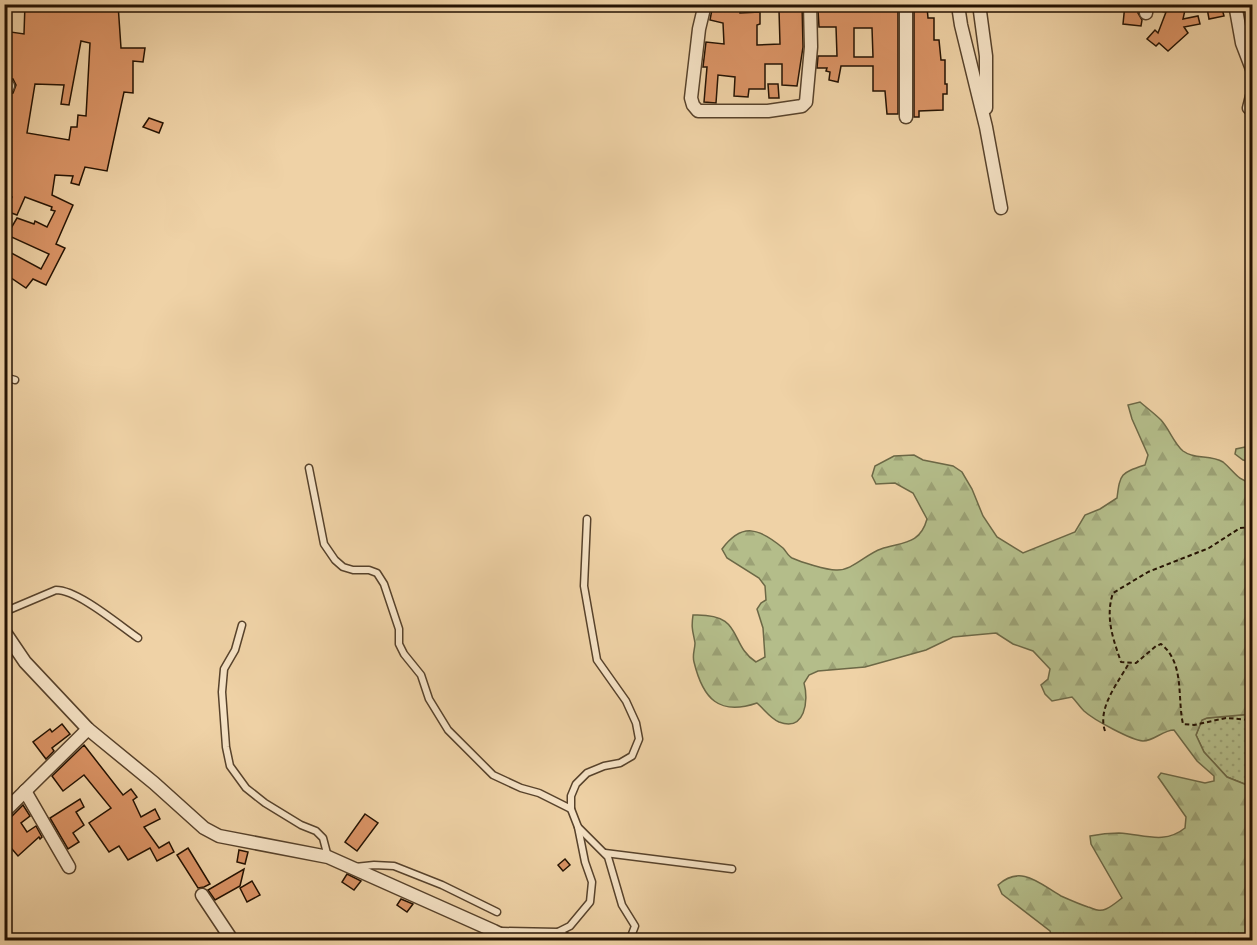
<svg xmlns="http://www.w3.org/2000/svg" width="1257" height="945" font-family="'Old Standard TT',serif">
<defs>
<pattern id="grass-dots" width="8" height="8" patternUnits="userSpaceOnUse" patternTransform="scale(1.5)"><rect width="8" height="8" fill="#b4bd8a"/><path d="M2 2h.1M6 6h.1" fill="none" stroke="#9ba175" stroke-width="1.8" stroke-linecap="round"/></pattern>
<pattern id="forest-firs" width="22" height="20" patternUnits="userSpaceOnUse" patternTransform="scale(1.5)"><rect width="22" height="20" fill="#b4bd8a"/><path d="M5 1l3.5 6h-7zM16 11l3.5 6h-7z" fill="#9ba175"/></pattern>
</defs>
<rect width="100%" height="100%" fill="#efd2a6"/>
<filter id="stains"><feTurbulence type="fractalNoise" baseFrequency=".00333" numOctaves="4"/><feColorMatrix values="0 0 0 0 .2 0 0 0 0 .09 0 0 0 0 .02 0 0 0 .5 -.17"/></filter>
<radialGradient id="worn" r=".72"><stop offset=".6" stop-color="#630" stop-opacity="0"/><stop offset="1" stop-color="#630" stop-opacity=".3"/></radialGradient>
<polygon fill="url(#grass-dots)" stroke="#6c6846" stroke-width="1.5" points="1252,714 1252,787 1227,777 1204,752 1196,735 1202,720 1207,718"/>
<g fill="url(#forest-firs)" stroke="#6c6846" stroke-width="1.5">
<path d="M1140,402C1147,408 1155,414 1161,420C1170,430 1173,442 1183,451C1195,460 1210,454 1223,462C1234,471 1237,480 1252,483V714L1207,718L1202,720L1196,735L1204,752L1227,777L1252,787V940H1053L1050,931L1002,894L998,885C1021,864 1040,884 1061,896C1070,900 1079,904 1088,907C1095,909 1099,912 1106,909C1111,907 1117,902 1122,898L1091,844L1090,836C1100,834 1109,833 1119,833C1143,834 1164,845 1185,828L1186,817L1158,777L1161,773L1205,783L1214,781V776L1197,761L1174,730C1163,730 1154,741 1143,741C1131,740 1094,720 1084,711C1080,707 1076,701 1072,697L1052,701L1045,694L1041,685L1048,679L1050,669L1033,651L1013,644L996,633L953,637L926,650L865,667L818,671L809,675L804,683C809,701 805,732 779,722C770,718 764,709 757,703C719,716 703,699 694,662C692,655 695,649 695,643C693,631 691,629 693,615C745,613 728,644 756,662L765,657L763,628L757,609L761,603L766,600L765,586L759,578L727,558L722,549C742,522 759,528 783,548C786,551 788,556 792,558C801,562 826,570 836,570C852,571 866,554 881,549C902,542 920,545 927,519L913,493L895,483L876,484L872,476L875,466L894,456L914,455L923,460L953,466L962,472L972,489L983,516L997,537L1023,553L1075,532L1085,515L1100,509L1117,498C1120,473 1121,473 1145,465L1148,455L1132,419L1128,405Z"/>
<polygon points="1245,447 1252,448 1252,462 1243,460 1235,454 1236,449"/>
</g>
<g fill="#da9365" stroke="#241202" stroke-width="1.5" fill-rule="evenodd">
<path d="M25,4H118L121,48H145L143,62L133,61V93L124,92L107,171L85,167L79,185L71,183L73,176L55,175L52,195L73,205L56,244L65,248L46,285L33,279L26,288L4,273V249L41,269L49,254L7,235L17,218L34,224L35,221L47,227L55,211L51,210L52,207L25,197L17,215L6,211L12,197L4,195L6,128H4V94L13,93L16,85L13,79L4,78V31L24,34ZM81,41L90,43L86,116L78,115L77,127H71L69,140L27,133L35,84L64,85L61,104L69,105Z"/>
<polygon points="713,4 740,4 740,13 760,12 760,24 757,25 757,45 780,44 779,10 791,10 791,4 802,4 803,47 797,86 782,85 782,64 765,64 765,89 749,89 748,97 734,96 735,77 718,75 716,103 704,102 707,67 703,67 706,42 724,44 723,23 710,20"/>
<path d="M823,4H898V114H887L885,91H873V66H841L838,82L829,80L830,72L826,71L827,68H817L818,56H837L836,27H819L818,10H823ZM854,28H872L873,57H854Z"/>
<polygon points="1125,4 1139,4 1138,13 1142,20 1141,26 1123,24"/>
<polygon points="1155,4 1182,4 1181,9 1185,10 1183,19 1198,16 1200,24 1184,27 1188,33 1168,51 1159,43 1156,46 1147,39 1155,30 1158,33 1166,12 1155,10"/>
<polygon points="1221,5 1224,16 1209,19 1207,8"/>
<polygon points="914,7 927,7 928,18 934,18 934,40 939,40 941,60 945,60 945,84 947,84 947,94 943,94 943,110 919,111 919,117 914,117"/>
<polygon points="768,84 778,84 779,98 769,98"/>
<polygon points="149,118 163,123 159,133 143,127"/>
<polygon points="62,724 70,734 52,748 54,751 46,759 33,742 50,729 52,732"/>
<polygon points="84,745 123,795 131,789 137,797 133,800 141,817 155,809 160,819 144,827 159,848 169,842 174,852 157,861 150,848 128,860 119,846 109,852 89,823 111,808 84,775 63,791 52,776"/>
<polygon points="80,799 84,807 76,812 84,825 73,833 79,842 68,849 50,818"/>
<polygon points="23,805 30,816 21,823 27,832 36,826 42,837 40,839 39,837 18,856 12,849 4,856 4,820 10,818"/>
<polygon points="365,814 378,823 357,851 345,842"/>
<polygon points="188,848 210,884 204,887 198,888 177,855"/>
<polygon points="239,850 248,852 245,864 237,862"/>
<polygon points="565,859 570,865 563,871 558,865"/>
<polygon points="244,869 240,886 215,900 208,890"/>
<polygon points="347,874 361,881 354,890 342,882"/>
<polygon points="252,881 260,895 247,902 240,888"/>
<polygon points="401,899 413,904 407,912 397,905"/>
</g>
<g fill="none" stroke-linecap="round" stroke-linejoin="round">
<defs>
<g id="lane">
<polyline points="4,377 15,380"/>
<polyline points="309,468 324,544 335,560 343,567 353,570 369,570 377,573 384,584 399,629 399,644 404,654 421,675 429,699 448,730 493,775 521,788 539,793 571,809"/>
<polyline points="587,519 584,586 597,660 626,701 636,723 639,739 632,756 620,763 604,766 587,773 576,784 571,796 571,809 578,827 608,857 622,905 635,926 630,939 625,940"/>
<path d="M4,612L56,590C78,590 119,625 138,638"/>
<polyline points="242,625 235,650 224,669 222,692 226,747 230,766 246,788 265,803 301,825 316,831 323,838 328,857"/>
<polyline points="605,853 732,869"/>
<polyline points="355,867 374,865 394,866 442,885 497,912"/>
<polyline points="501,931 558,932 573,940"/>
<polyline points="558,932 570,926 590,902 592,882 585,862 578,827"/>
</g>
<g id="street">
<polyline points="705,4 699,29 691,98 693,105 698,111 768,111 802,106 806,102 811,47 810,4"/>
<polyline points="906,4 906,117"/>
<polyline points="961,4 959,12 961,25 986,127 1001,208"/>
<polyline points="979,4 986,56 986,108"/>
<polyline points="1235,4 1242,43 1252,69"/>
<polyline points="1146,13 1147,4"/>
<polyline points="4,86 8,86"/>
<polyline points="1249,108 1252,96"/>
<polyline points="4,631 25,662 88,729 154,783 204,828 219,836 328,857 494,931 512,940"/>
<polyline points="25,791 69,867"/>
<polyline points="4,812 88,729"/>
<polyline points="202,895 232,940"/>
</g>
</defs>
<use href="#lane" stroke="#57422b" stroke-width="9"/>
<use href="#street" stroke="#57422b" stroke-width="15"/>
<g stroke="#241202" stroke-width="2" stroke-dasharray="4.5 3" stroke-linecap="butt">
<path d="M1252,527L1240,528L1209,548L1148,572L1113,593C1105,617 1113,639 1121,662L1136,663L1156,646L1161,644C1185,663 1177,698 1183,724L1194,725L1226,718L1252,720"/>
<path d="M1105,731C1097,708 1118,683 1129,663"/>
</g>
<use href="#lane" stroke="#f5e2c5" stroke-width="6"/>
<use href="#street" stroke="#f5e2c5" stroke-width="12"/>
</g>
<rect width="1257" height="945" fill="none" stroke="#efd2a6" stroke-width="24"/>
<rect x="6" y="6" width="1245" height="933" fill="none" stroke="#241202" stroke-width="3"/>
<rect x="12" y="12" width="1233" height="921" fill="none" stroke="#241202" stroke-width="1.5"/>
<rect width="100%" height="100%" filter="url(#stains)"/>
<rect width="100%" height="100%" fill="url(#worn)"/>
</svg>
